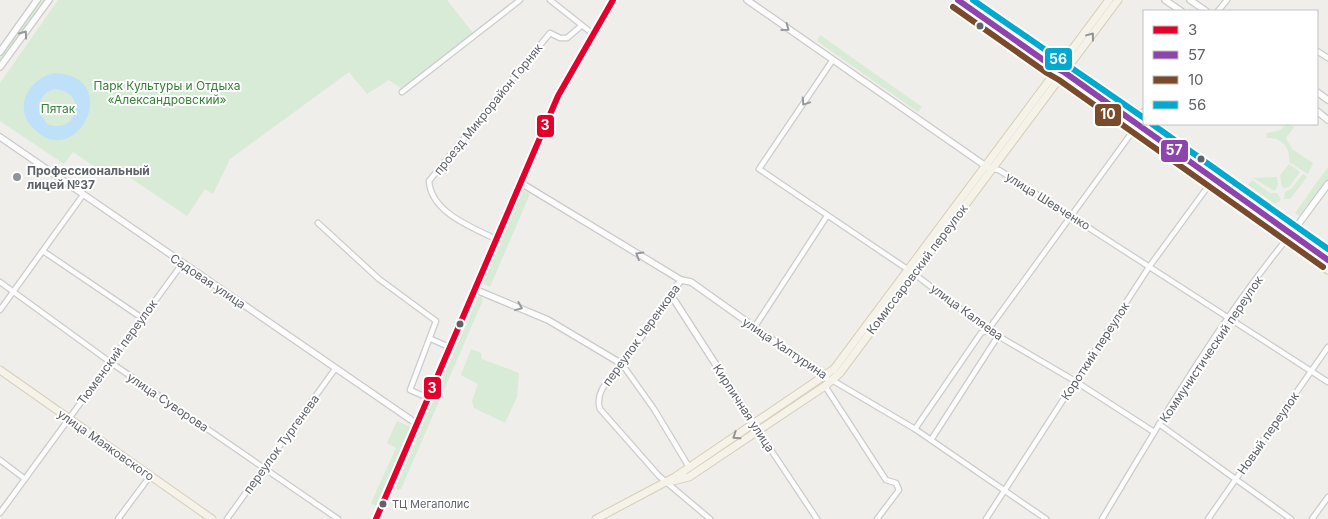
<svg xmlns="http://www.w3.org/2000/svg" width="1328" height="519" font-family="Inter,sans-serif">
<rect width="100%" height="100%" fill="#efeeea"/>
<g fill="#d8ebd6">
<polygon points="41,0 44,0 0,61 0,56"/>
<polygon points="58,0 447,0 473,33 402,89 389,80 367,94 349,72 230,159 213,194 205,189 187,216 114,167 108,176 73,152 64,164 0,121 0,83"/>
<polygon points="820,35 922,107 918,112 817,41"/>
<path d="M1287,124L1294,127L1286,138L1292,149L1313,163L1308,174L1289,162C1291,147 1281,137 1266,138L1267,133L1280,130Z"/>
<polygon points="1289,164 1300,172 1289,187 1285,188 1282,187 1280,175"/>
<polygon points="1328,167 1328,180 1300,217 1295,213"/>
<polygon points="1221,171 1275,207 1279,216 1221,174"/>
<polygon points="1303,174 1307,177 1290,199 1284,199 1285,192 1292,188"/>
<polygon points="1277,177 1278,185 1275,191 1253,178"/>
<polygon points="1252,180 1270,193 1277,193 1281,200 1275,204 1248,185"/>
<polygon points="523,190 530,194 490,287 483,283"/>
<polygon points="481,296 483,300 401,489 398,490 396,487 478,297"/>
<polygon points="471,349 481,353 482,359 519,373 517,397 505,423 474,408 472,401 478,384 461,375"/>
<polygon points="397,421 411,427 376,506 371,503 396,448 387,443"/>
</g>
<path fill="#bfe0f9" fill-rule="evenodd" d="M54,73C126,76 76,174 33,128C12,107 30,78 54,73ZM54,89C89,91 78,136 47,124L39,111C38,100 43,93 54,89Z"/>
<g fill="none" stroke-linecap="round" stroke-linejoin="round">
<defs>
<g id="street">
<polyline points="550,0 593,34"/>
<polyline points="1218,11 1227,0"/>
<polyline points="1317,51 1328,58"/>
<polyline points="832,61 759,169 913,273 988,330 1075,381 1154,432"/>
<polyline points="402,92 520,0"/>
<polyline points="1136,123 1144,111"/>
<polyline points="992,169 999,170 1328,382"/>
<polyline points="318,223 379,279 436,321 410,390 428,398"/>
<path d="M496,239C471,227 431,212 429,181L550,33L560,38H567L581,26"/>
<polyline points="43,251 142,318"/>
<polyline points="0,282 110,362 338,519"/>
<polyline points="0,310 83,195"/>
<polyline points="754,328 827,216"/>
<polyline points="431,339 449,347"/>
<polyline points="832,380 915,429 1046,519"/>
<polyline points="825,386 886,480 896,483 899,490 877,519"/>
<polyline points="1159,424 1291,519"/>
<polyline points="757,429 817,519"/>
<polyline points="915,429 981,333 988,330 1133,131"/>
<polyline points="931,440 998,336"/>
<polyline points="0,460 25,479"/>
<path d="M689,467L654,409L622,364C611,378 594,391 600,409L659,476L710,519"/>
<polyline points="0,513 182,264"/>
<polyline points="118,519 150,476"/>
<polyline points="227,519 335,369"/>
<polyline points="986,519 1149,267 1209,185"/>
<path d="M1102,519C1159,424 1216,326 1286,240"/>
<polyline points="1208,519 1328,347"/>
<polyline points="1312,519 1328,497"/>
</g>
<g id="secondary">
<polyline points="747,0 987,167"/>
<polyline points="1165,0 1181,11"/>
<polyline points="1190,0 1206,11"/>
<polyline points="0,52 37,0"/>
<polyline points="0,67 49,0"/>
<polyline points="1317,92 1328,100"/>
<polyline points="1317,111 1328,120"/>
<polyline points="0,137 417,424"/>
<polyline points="521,183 681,280 691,282 826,378"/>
<polyline points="1289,237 1328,184"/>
<polyline points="474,289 548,320 622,364 681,280"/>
<polyline points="671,295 754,424"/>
</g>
<g id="primary">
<polyline points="958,0 1052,66 1064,72 1328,260"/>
<polyline points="1058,75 1328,270"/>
<polyline points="0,370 212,519"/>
<polyline points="669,482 689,477 825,386 840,373 1118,0"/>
<polyline points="376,519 558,96 613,0"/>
<polyline points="596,519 675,477 834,369 1109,0"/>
</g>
</defs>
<use href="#street" stroke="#cbcccc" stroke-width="7"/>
<use href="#secondary" stroke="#cacacb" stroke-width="8"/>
<use href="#primary" stroke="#d7ceb8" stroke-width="9"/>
<use href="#street" stroke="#fdfcfc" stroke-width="4.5"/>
<use href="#secondary" stroke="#fdfcfc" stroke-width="5.5"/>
<use href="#primary" stroke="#f4f2e9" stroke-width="7"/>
<defs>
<polyline id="bus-1" points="376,519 558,96 613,0"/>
<polyline id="bus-2" points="958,0 1052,66 1064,72 1328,260"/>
<polyline id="bus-3" points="953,7 1047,73 1059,80 1323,267"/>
<g id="bus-4">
<polyline points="973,0 1144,118"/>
<polyline points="1152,124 1328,249"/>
</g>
</defs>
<use href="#bus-1" stroke="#fff" stroke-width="10"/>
<use href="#bus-2" stroke="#fff" stroke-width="10"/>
<use href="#bus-3" stroke="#fff" stroke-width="10"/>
<use href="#bus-4" stroke="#fff" stroke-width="10"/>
<use href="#bus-1" stroke="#e4002b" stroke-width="6"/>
<use href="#bus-2" stroke="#8e44ad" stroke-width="6"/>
<use href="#bus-3" stroke="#7a4b2a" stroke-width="6"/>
<use href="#bus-4" stroke="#00a9ce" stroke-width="6"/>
</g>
<defs><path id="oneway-chevron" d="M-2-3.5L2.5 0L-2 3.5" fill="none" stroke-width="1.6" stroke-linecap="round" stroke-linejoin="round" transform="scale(1.25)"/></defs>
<g stroke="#96999c">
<use href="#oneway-chevron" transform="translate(786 28) rotate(36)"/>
<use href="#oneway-chevron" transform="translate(24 34) rotate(-54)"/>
<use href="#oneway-chevron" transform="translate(805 102) rotate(124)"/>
<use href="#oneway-chevron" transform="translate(639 255) rotate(-149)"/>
<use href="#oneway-chevron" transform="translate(519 307) rotate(22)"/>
</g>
<g stroke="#939595">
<use href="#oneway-chevron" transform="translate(1091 36) rotate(-53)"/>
<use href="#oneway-chevron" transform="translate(736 436) rotate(146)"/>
</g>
<g fill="#5f6368" stroke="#fff" stroke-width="2">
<circle cx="980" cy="26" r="4.5"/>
<circle cx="1201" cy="159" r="4.5"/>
<circle cx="460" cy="324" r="4.5"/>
<circle cx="383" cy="504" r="4.5"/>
</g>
<circle fill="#919496" stroke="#fff" stroke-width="2" cx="17" cy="177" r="5"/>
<g text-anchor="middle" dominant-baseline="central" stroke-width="4" stroke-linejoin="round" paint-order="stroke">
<g font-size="11" fill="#5f6368" stroke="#fff" text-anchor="start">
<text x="392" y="504">ТЦ Мегаполис</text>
</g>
<g font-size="12" fill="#348238" stroke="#fff">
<text x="167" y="85">Парк Культуры и Отдыха<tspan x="167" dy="14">«Александровский»</tspan></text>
<text x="58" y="108">Пятак</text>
</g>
<g font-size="12" fill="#5f6368" stroke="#fff">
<text transform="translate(488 109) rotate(-51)">проезд Микрорайон Горняк</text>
<text transform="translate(1048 201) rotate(32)">улица Шевченко</text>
<text transform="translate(917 269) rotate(-53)">Комиссаровский переулок</text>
<text transform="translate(208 281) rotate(34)">Садовая улица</text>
<text transform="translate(967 312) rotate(36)">улица Каляева</text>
<text transform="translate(641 335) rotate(-54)">переулок Черенкова</text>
<text transform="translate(785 348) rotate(34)">улица Халтурина</text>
<text transform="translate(1211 349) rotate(-56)">Коммунистический переулок</text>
<text transform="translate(1095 351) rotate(-57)">Короткий переулок</text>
<text transform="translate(117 352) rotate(-54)">Тюменский переулок</text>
<text transform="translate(168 402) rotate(34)">улица Суворова</text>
<text transform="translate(744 408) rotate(57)">Кирпичная улица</text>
<text transform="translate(1268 433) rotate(-55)">Новый переулок</text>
<text transform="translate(281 444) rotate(-54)">переулок Тургенева</text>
<text transform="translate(106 445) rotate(35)">улица Маяковского</text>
</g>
<g font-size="12" font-weight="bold" fill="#5f6368" stroke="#fff" text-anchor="start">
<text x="27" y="170">Профессиональный<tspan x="27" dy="14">лицей №37</tspan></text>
</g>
</g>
<g stroke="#fff" stroke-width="2">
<rect x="1044" y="47" width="29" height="24" rx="5" fill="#00a9ce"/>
<rect x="1094" y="103" width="28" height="24" rx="5" fill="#7a4b2a"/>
<rect x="536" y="114" width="19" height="24" rx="5" fill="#e4002b"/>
<rect x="1160" y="139" width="29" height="24" rx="5" fill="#8e44ad"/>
<rect x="423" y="376" width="19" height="24" rx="5" fill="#e4002b"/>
</g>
<g font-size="14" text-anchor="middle" font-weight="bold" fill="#fff">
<text x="1058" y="64">56</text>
<text x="1108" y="119">10</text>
<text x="545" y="130">3</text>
<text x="1174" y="155">57</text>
<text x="432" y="393">3</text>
</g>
<rect x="1143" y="10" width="175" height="115" fill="#ffffff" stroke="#bfc1c3"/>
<rect x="1153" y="26" width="25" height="8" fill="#e4002b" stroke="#bfc1c3"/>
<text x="1188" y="35" font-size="15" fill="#5f6368">3</text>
<rect x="1153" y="51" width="25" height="8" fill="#8e44ad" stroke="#bfc1c3"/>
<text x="1188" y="60" font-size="15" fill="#5f6368">57</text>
<rect x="1153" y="76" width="25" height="8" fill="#7a4b2a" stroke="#bfc1c3"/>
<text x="1188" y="85" font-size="15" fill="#5f6368">10</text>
<rect x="1153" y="101" width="25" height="8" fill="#00a9ce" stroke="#bfc1c3"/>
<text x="1188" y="110" font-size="15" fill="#5f6368">56</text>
</svg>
